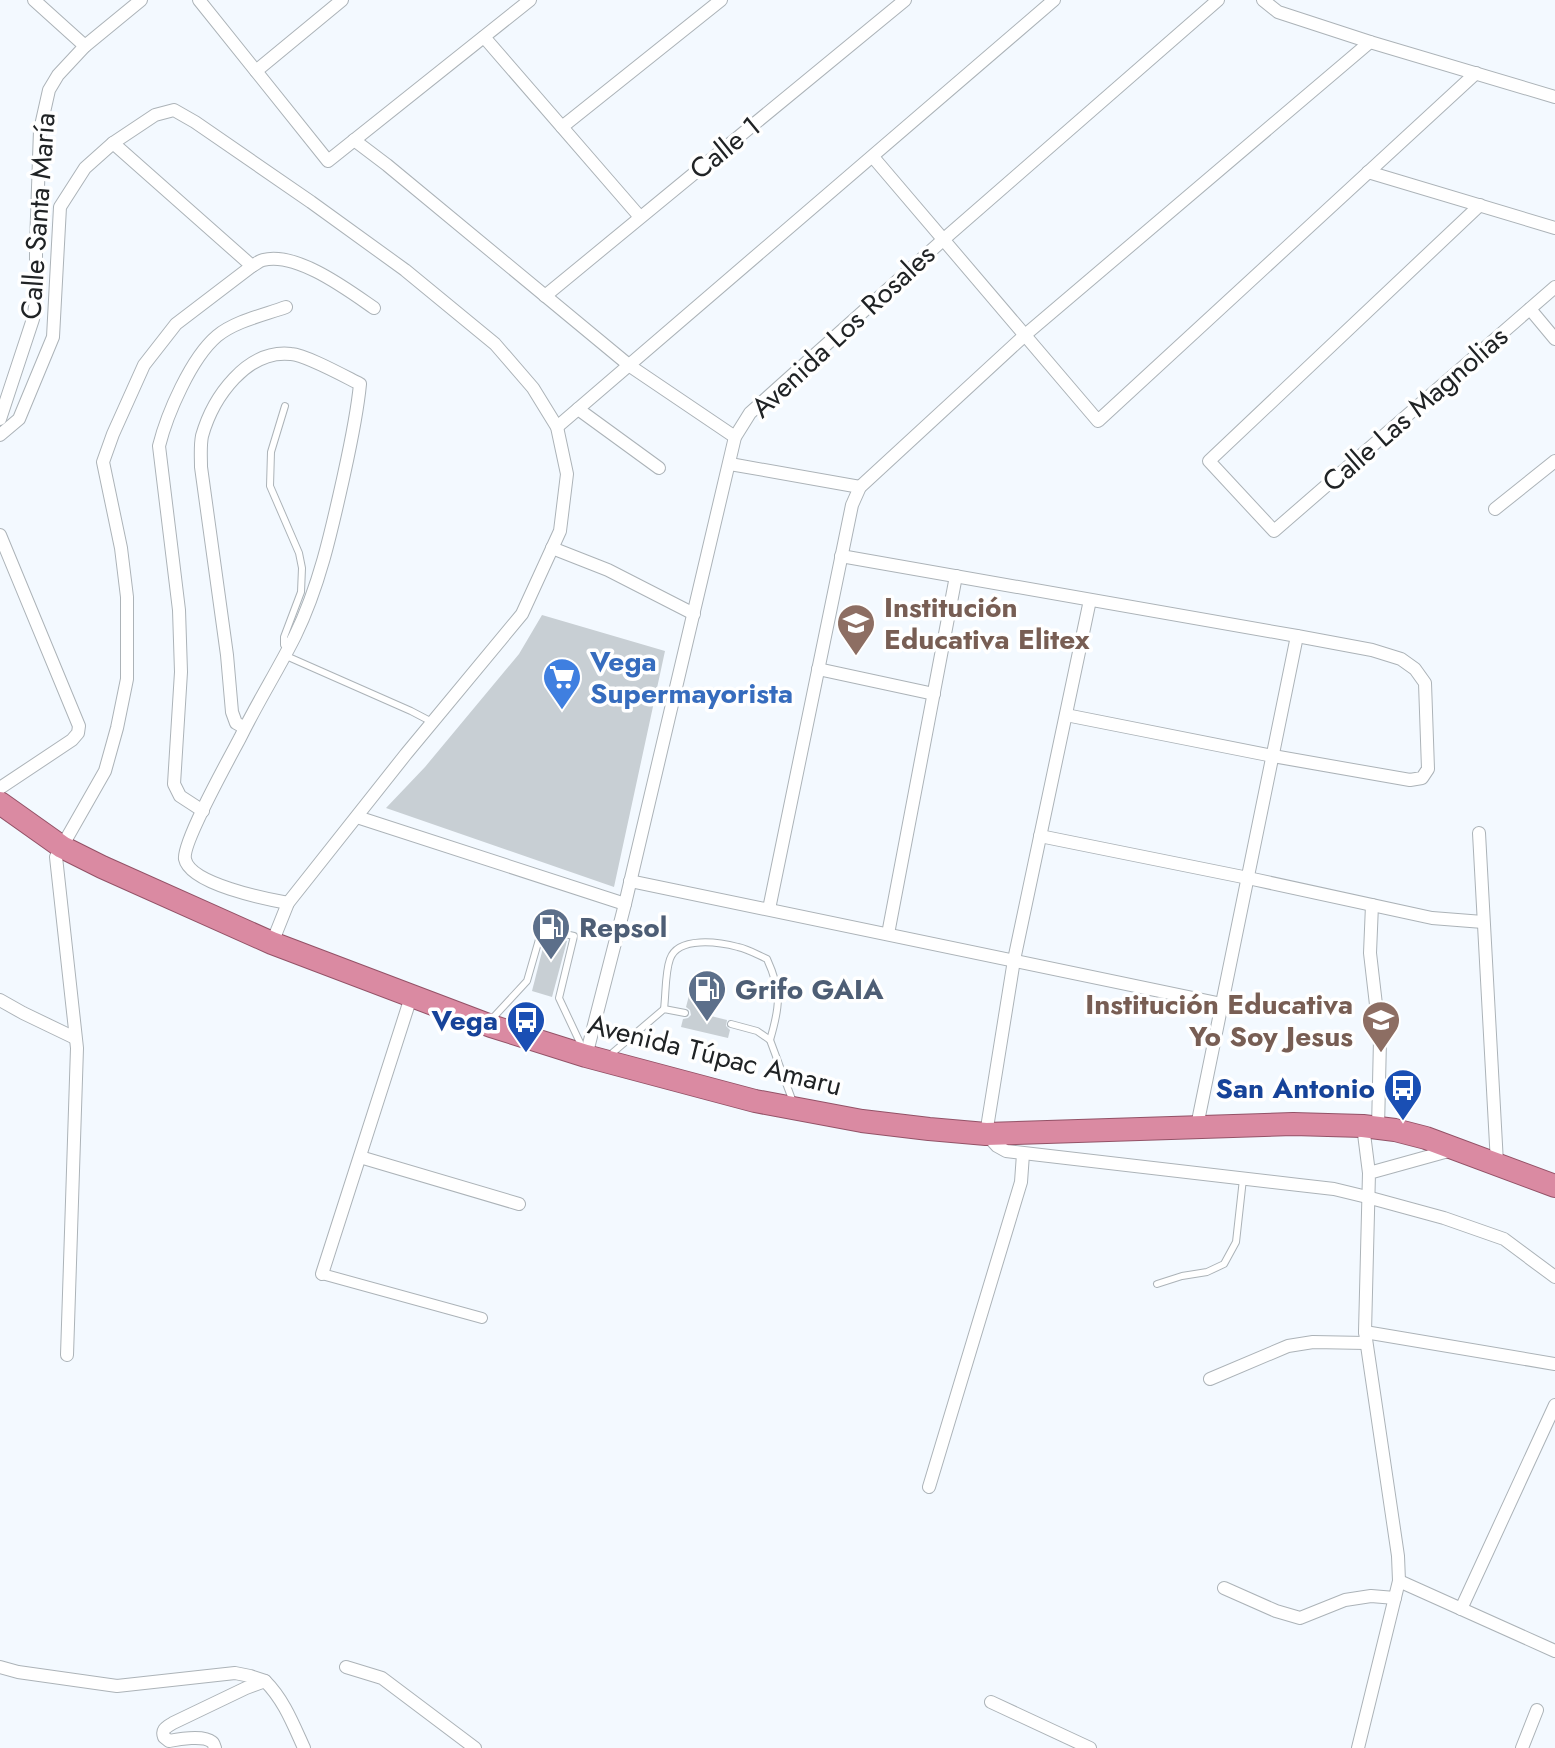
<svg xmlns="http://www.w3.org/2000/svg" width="1555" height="1748" font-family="Jost,sans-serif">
<rect width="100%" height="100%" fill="#f3f9ff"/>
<g fill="#c8cfd4">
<polygon points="542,615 665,651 614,887 386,808 425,767 519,654"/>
<polygon points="546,936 567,941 552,997 532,991"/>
<polygon points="691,988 713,992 707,1015 727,1020 726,1026 730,1030 728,1038 681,1027 683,1019 688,1018 691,1015 690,1010 686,1007"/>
</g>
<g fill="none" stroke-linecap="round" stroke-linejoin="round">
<defs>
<g id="service">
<polyline points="285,406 271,452 270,486 299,553 302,568 301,592 284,637 284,645 288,648"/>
<polyline points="284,655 411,711 432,722"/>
<path d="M664,1009C666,993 665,973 670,959C678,936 719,942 738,947C748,949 758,955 767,959C782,992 780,1006 770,1040"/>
<polyline points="490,1021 527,981 542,929 574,936 559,998 583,1049"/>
<polyline points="731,1024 757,1031 770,1040 793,1102"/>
<polyline points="610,1055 664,1009 685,1013"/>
<polyline points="1157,1284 1182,1276 1207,1272 1224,1264 1236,1242 1243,1179"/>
</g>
<polyline id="pedestrian" points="322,1274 482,1318"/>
<g id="minor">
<polyline points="34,0 85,46"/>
<polyline points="199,0 328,161 530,0"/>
<polyline points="1263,0 1278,12 1370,42 1555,97"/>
<polyline points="484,37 640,217"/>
<polyline points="256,71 342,0"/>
<polyline points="562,127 721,0"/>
<polyline points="354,140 387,165 630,366 735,437"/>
<polyline points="113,143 252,266"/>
<polyline points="873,157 1098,421 1476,73"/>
<polyline points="1368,172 1555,228"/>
<polyline points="1480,205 1209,461 1274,531 1555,287"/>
<polyline points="545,296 905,0"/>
<polyline points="1530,309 1555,339"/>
<polyline points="578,409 659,468"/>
<polyline points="0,419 33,319 36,301 36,245 40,130 49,90 58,75 85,46 141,0"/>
<polyline points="557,427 1054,0"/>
<polyline points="0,435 19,419 53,337 60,207 85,168 113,143 155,115 174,110 195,122 311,202 405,270 495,344 533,388 557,427 567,474 560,531 522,614 406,754 288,903 272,943"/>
<polyline points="730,464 860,487"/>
<polyline points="1495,509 1555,461"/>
<polyline points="0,535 79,726 78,733 72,740 0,788"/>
<polyline points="552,548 608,570 694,614"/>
<polyline points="841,556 1297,636 1372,650 1401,659 1415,669 1425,683 1428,769 1422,778 1410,780 1273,756 1066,715"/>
<polyline points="1090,600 1014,960 986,1134 997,1146 1006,1151 1299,1185 1334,1189 1367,1197 1444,1218 1504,1239 1555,1277"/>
<polyline points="818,669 934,694"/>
<path d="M245,728L236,723L232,712L227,655L201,467C201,457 200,446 202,436C213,397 247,349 291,354C306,355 344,376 360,384C357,416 350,447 343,479C331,533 319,587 295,636C278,670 257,703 240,738C230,757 182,843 185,859C190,884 266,899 288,903"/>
<path d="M203,811L180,796L174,784L181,672L179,610L159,446C167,414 191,358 217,336C235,321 264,315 286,307"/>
<polyline points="357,817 625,904"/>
<polyline points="1479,833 1497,1163"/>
<polyline points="1040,836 1248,878 1432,918 1483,922"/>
<polyline points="630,881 1222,1004"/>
<polyline points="1372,905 1370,953 1380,1039 1378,1128"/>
<polyline points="769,909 852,505 860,487 1025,335 1370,42"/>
<polyline points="888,934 956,576"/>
<polyline points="0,1000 23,1013 75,1038"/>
<polyline points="586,1056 625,904 735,437 750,413 944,239 1218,0"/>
<polyline points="1197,1126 1297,636"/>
<polyline points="1363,1126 1369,1173"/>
<polyline points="360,1157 519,1204"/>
<polyline points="322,1274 411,997"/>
<polyline points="1365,1332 1555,1364"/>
<path d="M67,1355L77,1048L56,857L105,771L117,728L127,679V597L121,548L103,462L113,434L144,365L176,324L252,266C256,264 259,261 263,260C296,251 348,290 374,308"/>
<polyline points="1210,1379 1288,1346 1313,1342 1366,1343"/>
<polyline points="929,1487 1021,1182 1023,1154"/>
<polyline points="1399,1581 1555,1651"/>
<polyline points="1224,1588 1276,1611 1300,1618 1345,1600 1371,1596 1395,1598"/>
<polyline points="1461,1609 1555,1405"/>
<polyline points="0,1667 18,1672 117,1686 235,1673 250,1676 265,1681"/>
<polyline points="346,1667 382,1678 475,1748"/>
<polyline points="991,1702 1090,1748"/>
<path d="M215,1748C214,1746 214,1743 212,1742C204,1735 179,1739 169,1741L164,1737C161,1729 167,1727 173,1723L246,1688L265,1681C284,1700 293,1724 304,1748"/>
<polyline points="1358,1748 1399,1581 1398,1556 1365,1332 1369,1173 1452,1150"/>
<polyline points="1522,1748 1537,1710"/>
</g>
<polyline id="trunk" points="0,803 62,847 102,867 272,943 491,1026 586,1056 755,1101 862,1121 929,1129 986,1134 1293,1124 1363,1126 1395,1130 1426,1138 1555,1186"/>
</defs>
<use href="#service" stroke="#acb3b8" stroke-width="8"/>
<use href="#pedestrian" stroke="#acb3b8" stroke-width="12"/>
<use href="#minor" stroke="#acb3b8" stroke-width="14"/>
<use href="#trunk" stroke="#935267" stroke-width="24"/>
<use href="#service" stroke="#fff" stroke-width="6"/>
<use href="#pedestrian" stroke="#fff" stroke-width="10"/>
<use href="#minor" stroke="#fff" stroke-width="12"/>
<use href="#trunk" stroke="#da8aa2" stroke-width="22"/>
</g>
<defs>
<symbol id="school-pin" viewBox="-11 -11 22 30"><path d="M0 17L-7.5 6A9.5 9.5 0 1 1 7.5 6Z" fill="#8d6e63" stroke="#fff"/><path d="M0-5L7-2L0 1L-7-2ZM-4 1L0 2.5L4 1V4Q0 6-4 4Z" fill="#fff"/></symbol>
<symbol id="supermarket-pin" viewBox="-11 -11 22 30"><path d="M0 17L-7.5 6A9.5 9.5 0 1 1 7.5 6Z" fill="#3f7fe0" stroke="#fff"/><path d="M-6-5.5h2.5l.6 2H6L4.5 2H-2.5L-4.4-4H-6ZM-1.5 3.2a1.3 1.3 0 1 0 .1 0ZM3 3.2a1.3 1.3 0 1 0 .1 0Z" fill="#fff"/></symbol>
<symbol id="fuel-pin" viewBox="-11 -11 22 30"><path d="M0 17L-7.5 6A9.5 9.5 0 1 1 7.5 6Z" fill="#5c6f8a" stroke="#fff"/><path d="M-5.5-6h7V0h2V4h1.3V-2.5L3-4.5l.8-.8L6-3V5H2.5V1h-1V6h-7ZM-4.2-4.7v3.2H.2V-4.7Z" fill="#fff"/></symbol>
<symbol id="bus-pin" viewBox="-11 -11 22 30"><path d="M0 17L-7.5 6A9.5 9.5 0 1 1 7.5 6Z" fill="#1a4fb4" stroke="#fff"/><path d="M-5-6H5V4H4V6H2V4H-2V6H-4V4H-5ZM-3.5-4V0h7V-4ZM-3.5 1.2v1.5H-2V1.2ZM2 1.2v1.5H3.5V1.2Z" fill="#fff"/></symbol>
</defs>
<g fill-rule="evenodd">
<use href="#school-pin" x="834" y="601" width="44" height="60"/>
<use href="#supermarket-pin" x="540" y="655" width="44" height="60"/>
<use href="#fuel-pin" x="529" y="905" width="44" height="60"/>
<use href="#fuel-pin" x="685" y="967" width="44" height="60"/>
<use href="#bus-pin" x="504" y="998" width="44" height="60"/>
<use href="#school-pin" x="1359" y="998" width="44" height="60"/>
<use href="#bus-pin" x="1381" y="1066" width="44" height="60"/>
</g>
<g text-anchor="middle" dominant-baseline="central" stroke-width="7" stroke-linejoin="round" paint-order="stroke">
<g font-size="28" fill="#202325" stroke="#fff">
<text transform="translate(725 148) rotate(-39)">Calle 1</text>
<text transform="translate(38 216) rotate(-86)">Calle Santa María</text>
<text transform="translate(843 331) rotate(-43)">Avenida Los Rosales</text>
<text transform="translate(1415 409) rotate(-41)">Calle Las Magnolias</text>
<text transform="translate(715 1055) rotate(14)">Avenida Túpac Amaru</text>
</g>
<g font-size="28" font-weight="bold" fill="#785e54" stroke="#fff" text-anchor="start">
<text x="884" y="607">Institución<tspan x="884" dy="32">Educativa Elitex</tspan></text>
<text x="1353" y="1004" text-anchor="end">Institución Educativa<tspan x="1353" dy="32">Yo Soy Jesus</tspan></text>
</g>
<g font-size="28" font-weight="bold" fill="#366cbe" stroke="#fff" text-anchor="start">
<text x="590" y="661">Vega<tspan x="590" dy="32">Supermayorista</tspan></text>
</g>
<g font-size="28" font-weight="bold" fill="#4e5e75" stroke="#fff" text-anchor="start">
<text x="579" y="927">Repsol</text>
<text x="735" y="989">Grifo GAIA</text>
</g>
<g font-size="28" font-weight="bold" fill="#164399" stroke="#fff" text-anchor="end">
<text x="498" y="1020">Vega</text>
<text x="1375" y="1088">San Antonio</text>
</g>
</g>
</svg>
